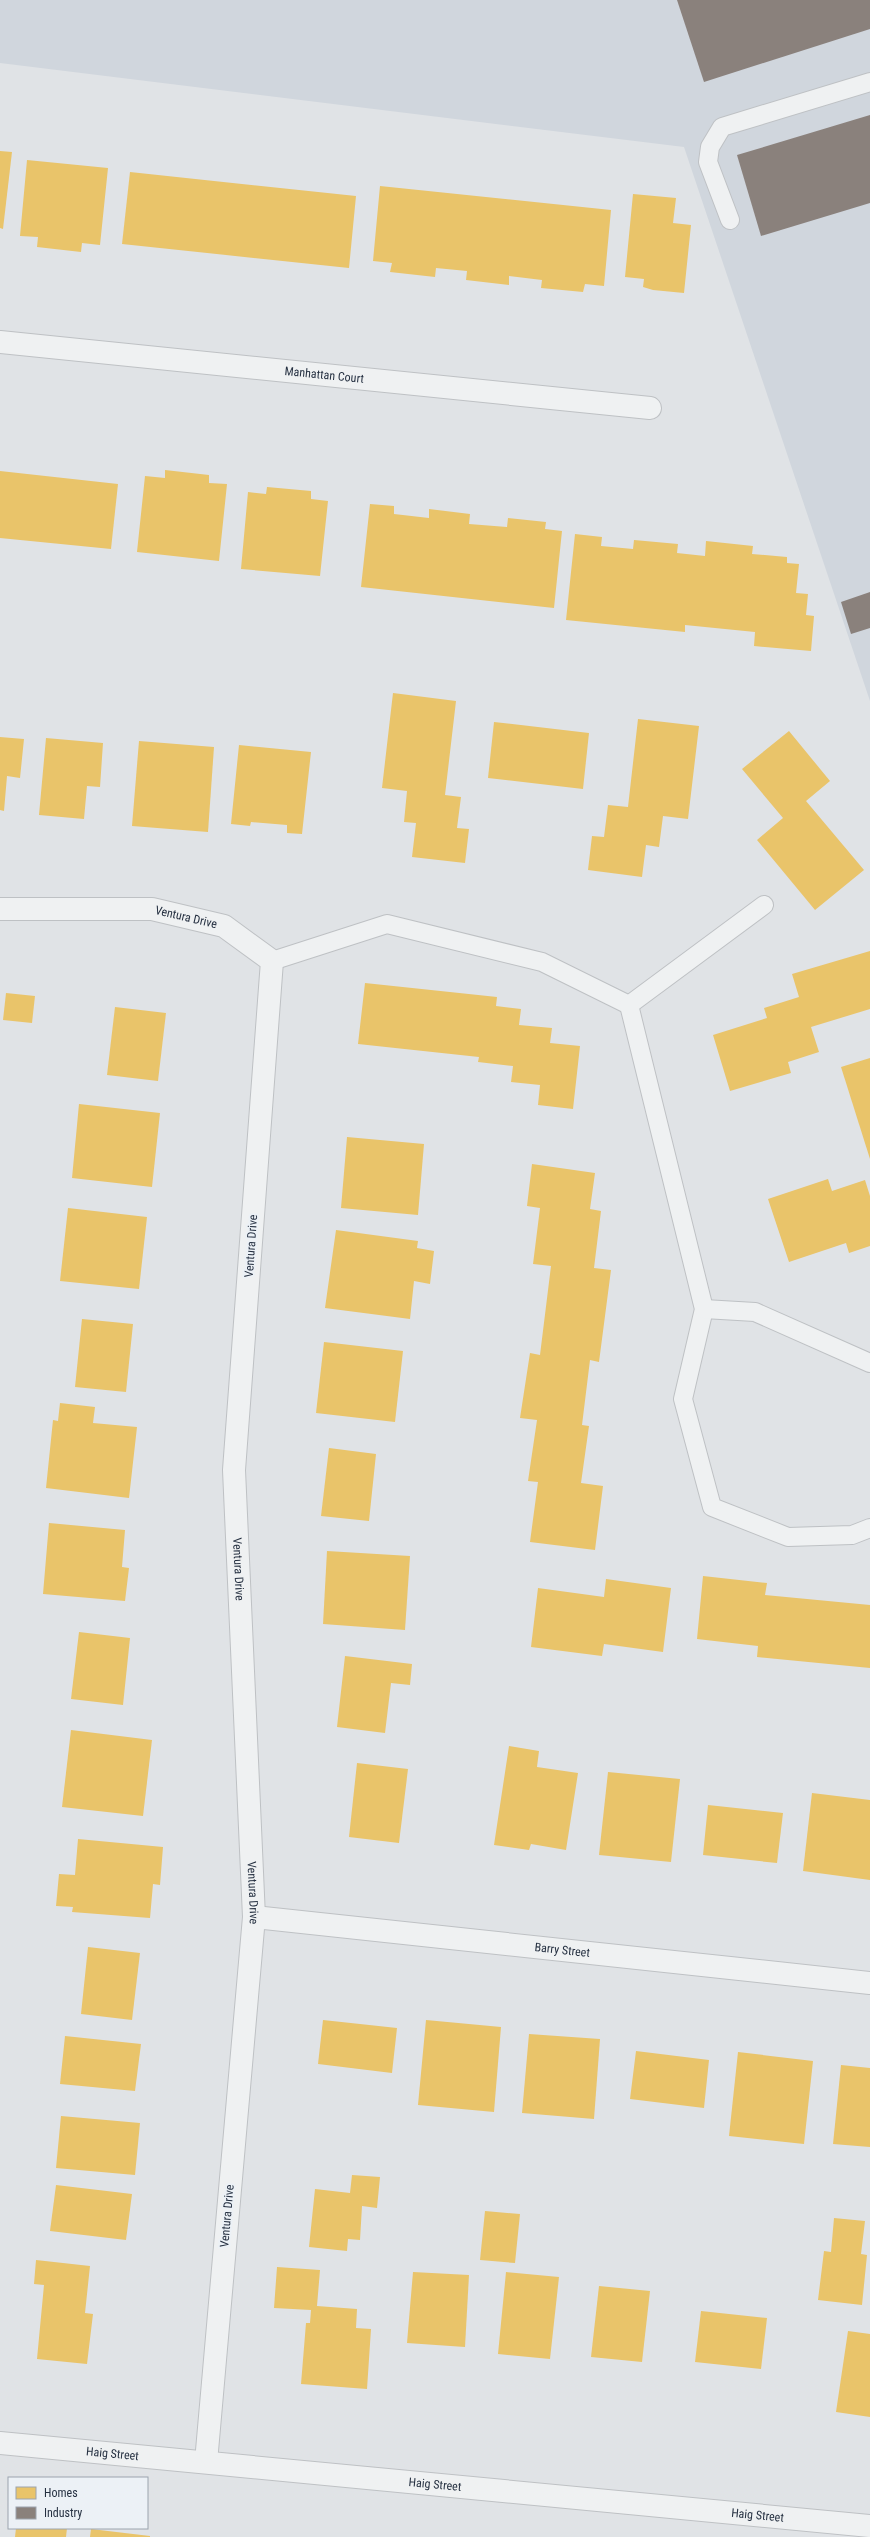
<svg xmlns="http://www.w3.org/2000/svg" width="870" height="2537" font-family="'Roboto Condensed',sans-serif">
<rect width="100%" height="100%" fill="#e0e3e6"/>
<polygon fill="#d0d6dd" points="0,0 870,0 870,701 684,147 0,63"/>
<g fill="#e9c46a">
<polygon points="0,151 12,152 3,229 0,228"/>
<polygon points="27,160 108,168 100,245 82,243 81,252 37,247 38,237 20,236"/>
<polygon points="130,172 356,196 349,268 122,244"/>
<polygon points="380,186 611,210 604,286 585,284 583,292 541,288 542,280 509,276 509,285 466,280 467,271 436,268 435,277 390,272 392,263 373,261"/>
<polygon points="633,194 676,198 673,223 691,225 684,293 653,290 643,287 644,279 625,277"/>
<polygon points="165,470 209,475 209,483 227,484 219,561 137,552 145,476 165,478"/>
<polygon points="0,471 118,484 111,549 0,538"/>
<polygon points="267,487 311,491 311,499 328,501 320,576 241,569 248,492 266,494"/>
<polygon points="370,504 394,506 394,514 429,518 429,509 470,514 469,524 507,527 508,518 546,522 545,529 562,531 554,608 361,587"/>
<polygon points="575,534 602,537 601,546 633,549 634,540 678,544 677,553 705,556 706,541 753,546 752,554 787,557 787,563 799,564 796,593 808,594 806,615 814,616 811,651 754,646 755,632 685,625 685,632 566,620"/>
<polygon points="393,693 456,701 445,795 461,797 457,828 469,829 465,863 412,857 416,823 404,822 407,791 382,788"/>
<polygon points="638,719 699,726 688,819 663,816 659,847 646,845 642,877 588,870 592,836 604,837 608,805 628,807"/>
<polygon points="494,722 589,733 583,789 488,778"/>
<polygon points="789,731 830,781 806,801 864,870 815,910 757,840 783,818 742,769"/>
<polygon points="0,737 24,739 20,778 7,776 4,811 0,810"/>
<polygon points="46,738 103,743 100,787 87,786 84,819 39,815"/>
<polygon points="139,741 214,747 208,832 132,826"/>
<polygon points="239,745 311,752 302,834 287,833 287,825 251,822 250,826 231,824"/>
<polygon points="870,951 870,1009 811,1027 819,1052 788,1062 791,1073 730,1091 713,1035 767,1018 764,1008 799,997 792,974"/>
<polygon points="365,983 497,997 496,1006 521,1009 519,1025 552,1028 550,1043 580,1046 573,1109 538,1105 540,1085 511,1082 513,1066 478,1062 479,1057 358,1044"/>
<polygon points="6,993 35,996 32,1023 3,1020"/>
<polygon points="115,1007 166,1013 158,1081 107,1075"/>
<polygon points="870,1058 870,1159 841,1067"/>
<polygon points="79,1104 160,1113 152,1187 72,1178"/>
<polygon points="347,1137 424,1144 418,1215 341,1208"/>
<polygon points="532,1164 595,1173 590,1209 601,1211 594,1268 611,1270 599,1362 590,1360 582,1425 589,1426 581,1483 603,1486 595,1550 530,1542 538,1482 528,1481 537,1420 520,1418 530,1353 540,1355 551,1266 533,1264 540,1208 527,1206"/>
<polygon points="828,1179 832,1191 865,1180 870,1196 870,1246 849,1253 846,1243 789,1262 768,1199"/>
<polygon points="68,1208 147,1217 139,1289 60,1281"/>
<polygon points="336,1230 418,1241 417,1248 434,1251 430,1284 414,1281 410,1319 325,1308"/>
<polygon points="82,1319 133,1324 126,1392 75,1387"/>
<polygon points="324,1342 403,1351 395,1422 316,1413"/>
<polygon points="60,1403 95,1407 93,1423 137,1427 129,1498 46,1488 53,1420 58,1421"/>
<polygon points="329,1448 376,1454 369,1521 321,1516"/>
<polygon points="49,1523 125,1530 122,1567 129,1568 125,1601 43,1594"/>
<polygon points="327,1551 410,1556 405,1630 323,1624"/>
<polygon points="703,1576 767,1583 765,1595 870,1605 870,1668 757,1657 758,1646 697,1639"/>
<polygon points="606,1579 671,1588 663,1652 604,1644 602,1656 531,1647 538,1588 604,1597"/>
<polygon points="79,1632 130,1638 123,1705 71,1699"/>
<polygon points="345,1656 412,1664 410,1685 391,1683 385,1733 337,1727"/>
<polygon points="71,1730 152,1740 143,1816 62,1807"/>
<polygon points="509,1746 539,1751 537,1767 578,1773 566,1850 531,1844 529,1850 494,1845"/>
<polygon points="357,1763 408,1769 399,1843 349,1837"/>
<polygon points="608,1772 680,1779 671,1862 599,1855"/>
<polygon points="812,1793 870,1800 870,1880 803,1871"/>
<polygon points="708,1805 783,1813 777,1863 703,1855"/>
<polygon points="78,1839 163,1847 160,1885 153,1884 150,1918 72,1912 73,1907 56,1906 59,1874 75,1875"/>
<polygon points="88,1947 140,1953 132,2020 81,2014"/>
<polygon points="323,2020 397,2028 392,2073 318,2064"/>
<polygon points="426,2020 501,2027 494,2112 418,2105"/>
<polygon points="529,2034 600,2039 594,2119 522,2113"/>
<polygon points="65,2036 141,2044 135,2091 60,2084"/>
<polygon points="636,2051 709,2060 704,2108 630,2099"/>
<polygon points="738,2052 813,2061 804,2144 729,2136"/>
<polygon points="841,2065 870,2068 870,2147 833,2144"/>
<polygon points="61,2116 140,2123 135,2175 56,2168"/>
<polygon points="352,2175 380,2177 377,2208 362,2206 360,2240 348,2239 347,2251 309,2247 315,2189 350,2193"/>
<polygon points="56,2185 132,2194 126,2240 50,2231"/>
<polygon points="485,2211 520,2214 515,2263 480,2260"/>
<polygon points="834,2218 865,2221 861,2254 867,2255 862,2305 818,2300 824,2251 831,2252"/>
<polygon points="36,2260 90,2266 85,2313 93,2314 87,2364 37,2359 44,2285 34,2284"/>
<polygon points="277,2267 320,2270 317,2306 357,2309 356,2328 371,2329 367,2389 301,2384 306,2323 310,2323 311,2310 274,2308"/>
<polygon points="413,2272 469,2275 465,2347 407,2343"/>
<polygon points="506,2272 559,2277 550,2359 498,2354"/>
<polygon points="599,2286 650,2291 642,2362 591,2357"/>
<polygon points="701,2311 767,2318 761,2369 695,2362"/>
<polygon points="848,2331 870,2334 870,2417 836,2412"/>
<polygon points="16,2528 67,2528 66,2537 15,2537"/>
<polygon points="91,2529 150,2536 150,2537 90,2537"/>
</g>
<g fill="#8a817c">
<polygon points="677,0 870,0 870,29 704,82"/>
<polygon points="870,115 870,203 761,236 737,155"/>
<polygon points="870,592 870,628 851,634 841,602"/>
</g>
<g fill="none" stroke-linecap="round" stroke-linejoin="round">
<defs>
<g id="lane">
<polyline points="730,220 708,162 710,147 722,127 870,82"/>
<polyline points="272,961 387,924 542,962 629,1005"/>
<polyline points="629,1005 704,1309 683,1399 712,1507 788,1537 852,1535 870,1528"/>
<polyline points="629,1005 764,905"/>
<polyline points="704,1309 755,1312 870,1363"/>
</g>
<g id="street">
<path id="s1" d="M0,342L650,408"/>
<path id="s2" d="M0,909H152L224,926L272,961L234,1470L254,1917L206,2462"/>
<path id="s3" d="M254,1917L870,1983"/>
<path id="s4" d="M0,2443L870,2526"/>
</g>
</defs>
<use href="#lane" stroke="#bec1c4" stroke-width="20"/>
<use href="#street" stroke="#bec1c4" stroke-width="24"/>
<use href="#lane" stroke="#eff1f2" stroke-width="18"/>
<use href="#street" stroke="#eff1f2" stroke-width="22"/>
</g>
<g text-anchor="middle" dominant-baseline="central" stroke-width="4" stroke-linejoin="round" paint-order="stroke">
<g font-size="12" fill="#253041" stroke="#ecf1f6">
<text stroke="none"><textPath href="#s1" startOffset="326">Manhattan Court</textPath></text>
<text stroke="none"><textPath href="#s2" startOffset="187">Ventura Drive</textPath></text>
<text transform="translate(251 1246) rotate(-86)">Ventura Drive</text>
<text stroke="none"><textPath href="#s2" startOffset="895">Ventura Drive</textPath></text>
<text stroke="none"><textPath href="#s2" startOffset="1219">Ventura Drive</textPath></text>
<text stroke="none"><textPath href="#s3" startOffset="310">Barry Street</textPath></text>
<text transform="translate(227 2216) rotate(-85)">Ventura Drive</text>
<text stroke="none"><textPath href="#s4" startOffset="113">Haig Street</textPath></text>
<text stroke="none"><textPath href="#s4" startOffset="437">Haig Street</textPath></text>
<text stroke="none"><textPath href="#s4" startOffset="761">Haig Street</textPath></text>
</g>
</g>
<rect x="8" y="2477" width="140" height="52" fill="#ecf1f6" stroke="#9ca4ae"/>
<rect x="16" y="2487" width="20" height="12" fill="#e9c46a" stroke="#9ca4ae"/>
<text x="44" y="2497" font-size="12" fill="#253041">Homes</text>
<rect x="16" y="2507" width="20" height="12" fill="#8a817c" stroke="#9ca4ae"/>
<text x="44" y="2517" font-size="12" fill="#253041">Industry</text>
</svg>
